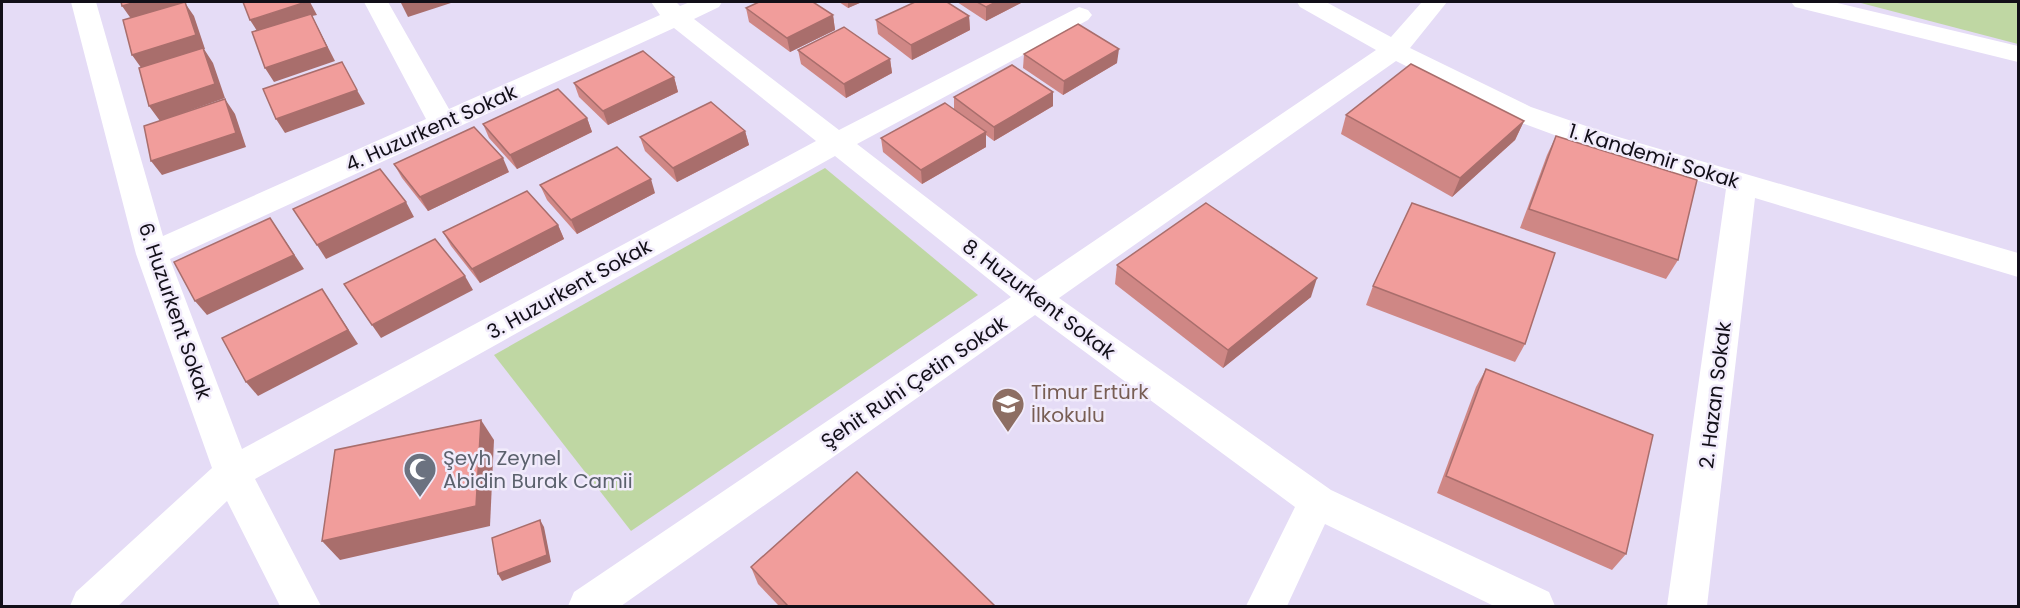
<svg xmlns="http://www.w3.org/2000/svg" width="2020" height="608" font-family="Poppins,sans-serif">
<rect width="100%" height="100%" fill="#e5dcf6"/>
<g fill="#bfd7a3">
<polygon points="1857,2 2018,2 2018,44"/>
<polygon points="825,168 978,295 631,531 494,355"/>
</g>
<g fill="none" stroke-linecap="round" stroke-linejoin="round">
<g fill="#fff" fill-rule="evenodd">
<path d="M71,2H96L163,236L426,119L364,2H388L449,109L660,15L651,2H676L680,6L690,2H722L719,7L694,19L839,130L1079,7L1088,10L1092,15L1088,20L857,144L1035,281L1376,50L1300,7L1297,2H1326L1391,37L1422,2H1447L1410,48L1531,107L1615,136L2018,253V277L1755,198L1707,606H1667L1726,189L1595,150L1511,119L1396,61L1059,298L1331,490L1549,592L1555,606H1494L1325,524L1287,606H1246L1295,507L1035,315L621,606H568L574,592L1011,297L835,156L255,479L321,606H280L227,501L118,606H70L76,592L212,468L136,254ZM674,28L816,141L242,449L170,259Z"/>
<polygon points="1791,2 1833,2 2018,46 2018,62 1795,7"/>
</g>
</g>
<g fill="#cf8785">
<polygon points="839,2 862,2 848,8"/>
<polygon points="957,2 1023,2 986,21"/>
<polygon points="746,8 833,15 835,30 790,52 749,22"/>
<polygon points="969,16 970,30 912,60 878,34 876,20"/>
<polygon points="798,50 890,59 892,73 846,98 801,64"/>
<polygon points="1024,54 1117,63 1063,95 1023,68"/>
<polygon points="674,77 678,92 608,125 579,97 574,83"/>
<polygon points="1053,92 1053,106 994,141 986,135 986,147 922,184 883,152 881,138 954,110 954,97"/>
<polygon points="1346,115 1524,121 1515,140 1452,197 1341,134"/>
<polygon points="587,118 592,132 517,169 489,138 483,124"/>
<polygon points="745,131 749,145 677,182 645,151 640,137"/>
<polygon points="1556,136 1678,260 1666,279 1520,228 1547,155"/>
<polygon points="394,164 509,172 428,211 402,178"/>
<polygon points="540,185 655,193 577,234 547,200"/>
<polygon points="558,225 564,239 480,283 451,246 443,232"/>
<polygon points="1117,265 1311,297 1223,368 1115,284"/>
<polygon points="1373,286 1525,344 1515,362 1366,305"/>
<polygon points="1486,369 1626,554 1612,570 1437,493 1476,387"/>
<polygon points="751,567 995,606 779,606 758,584"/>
</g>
<g fill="#a96e6c">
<polygon points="136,2 191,2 185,3 194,16 205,49 204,49 213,63 225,98 160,121 149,106 142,69 132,55 132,20 122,6"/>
<polygon points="306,2 310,2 317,15 312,16 335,61 274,82 265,68 259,34 250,20"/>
<polygon points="406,2 454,2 408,17 401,3"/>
<polygon points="848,2 862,2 848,8"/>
<polygon points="996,2 1023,2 986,21 986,7"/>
<polygon points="833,15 835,30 790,52 787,38"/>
<polygon points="969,16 970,30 912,60 911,45"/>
<polygon points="1119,49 1117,63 1063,95 1064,81"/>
<polygon points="890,59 892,73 846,98 844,84"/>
<polygon points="674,77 678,92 608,125 603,111"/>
<polygon points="357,90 365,104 285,133 276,119"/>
<polygon points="1053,92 1053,106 994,141 994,127"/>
<polygon points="225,99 235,114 246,147 162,175 151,161"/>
<polygon points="587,118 592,132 517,169 510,155"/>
<polygon points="1524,121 1515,140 1452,197 1460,178"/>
<polygon points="745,131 749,145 677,182 673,168"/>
<polygon points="986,132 986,147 922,184 921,170"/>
<polygon points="503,158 509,172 428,211 420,197"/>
<polygon points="651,179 655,193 577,234 571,220"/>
<polygon points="406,202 414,217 326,259 317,245"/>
<polygon points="270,218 304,269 207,315 195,301"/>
<polygon points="558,225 564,239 480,283 472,269"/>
<polygon points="465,276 473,290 381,338 372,325"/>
<polygon points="1317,278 1311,297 1223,368 1228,350"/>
<polygon points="322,289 358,344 258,396 246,382"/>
<polygon points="481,420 494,440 490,526 340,560 322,541"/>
<polygon points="540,520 544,527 551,562 502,581 498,574"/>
</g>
<g fill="#f19d9b" stroke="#a96e6c" stroke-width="1.5">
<polygon points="121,2 136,2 122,6"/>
<polygon points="185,2 196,35 132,55 123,20"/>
<polygon points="243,2 306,2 250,20"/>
<polygon points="759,2 813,2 833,15 787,38 746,8"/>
<polygon points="915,2 947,2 969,16 911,45 876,20"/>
<polygon points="977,2 996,2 986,7"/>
<polygon points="311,14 327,47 265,68 252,32"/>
<polygon points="1078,24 1119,49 1064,81 1024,54"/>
<polygon points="844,27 890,59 844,84 798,50"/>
<polygon points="203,48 215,84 149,106 139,68"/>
<polygon points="643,51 674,77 603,111 574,83"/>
<polygon points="342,62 357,90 276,119 263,89"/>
<polygon points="1411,64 1524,121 1460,178 1346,115"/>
<polygon points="1012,65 1053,92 994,127 954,97"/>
<polygon points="558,89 587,118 510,155 483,124"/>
<polygon points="225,99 236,133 151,161 144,126"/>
<polygon points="711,102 745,131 673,168 640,137"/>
<polygon points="945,103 986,132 921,170 881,138"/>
<polygon points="474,127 503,158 420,197 394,164"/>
<polygon points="1556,136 1697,180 1678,260 1529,209"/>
<polygon points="617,147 651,179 571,220 540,185"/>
<polygon points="380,169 406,202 317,245 293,209"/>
<polygon points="527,191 558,225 472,269 443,232"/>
<polygon points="1206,203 1317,278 1228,350 1117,265"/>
<polygon points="1412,203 1555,253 1525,344 1373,286"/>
<polygon points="270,218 294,255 195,301 174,262"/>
<polygon points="435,239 465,276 372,325 344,284"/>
<polygon points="322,289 348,330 246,382 222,338"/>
<polygon points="1486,369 1653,435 1626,554 1446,476"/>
<polygon points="481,420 476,506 322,541 335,450"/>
<polygon points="857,472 995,606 788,606 751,567"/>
<polygon points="540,520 547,555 498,574 492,538"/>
</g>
<defs>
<symbol id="school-pin" viewBox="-11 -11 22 30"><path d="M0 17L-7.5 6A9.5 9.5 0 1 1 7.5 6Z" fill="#8d6e63" stroke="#f1ebfb"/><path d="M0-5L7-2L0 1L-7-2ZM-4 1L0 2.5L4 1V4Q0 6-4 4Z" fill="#fff"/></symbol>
<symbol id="mosque-pin" viewBox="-11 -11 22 30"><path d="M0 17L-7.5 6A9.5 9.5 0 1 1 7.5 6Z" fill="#6b7280" stroke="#f1ebfb"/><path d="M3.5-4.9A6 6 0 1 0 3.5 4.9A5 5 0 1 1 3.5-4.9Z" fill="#fff"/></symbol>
</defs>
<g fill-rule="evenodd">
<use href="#school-pin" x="989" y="385" width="38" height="52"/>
<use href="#mosque-pin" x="401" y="450" width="38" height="52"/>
</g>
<g text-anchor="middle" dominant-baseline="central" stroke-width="5" stroke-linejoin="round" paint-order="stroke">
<g font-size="20" fill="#120f18" stroke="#f1ebfb">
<text transform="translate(431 128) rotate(-24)">4. Huzurkent Sokak</text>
<text transform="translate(1654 156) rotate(17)">1. Kandemir Sokak</text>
<text transform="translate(569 289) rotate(-29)">3. Huzurkent Sokak</text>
<text transform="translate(1039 299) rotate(37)">8. Huzurkent Sokak</text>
<text transform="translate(175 311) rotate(71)">6. Huzurkent Sokak</text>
<text transform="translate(914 382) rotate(-34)">Şehit Ruhi Çetin Sokak</text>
<text transform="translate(1715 395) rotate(-83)">2. Hazan Sokak</text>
</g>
<g font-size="20" fill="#785e54" stroke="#f1ebfb" text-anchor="start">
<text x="1031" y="392">Timur Ertürk<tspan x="1031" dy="23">İlkokulu</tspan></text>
</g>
<g font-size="20" fill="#5b616d" stroke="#f1ebfb" text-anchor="start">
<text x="443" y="458">Şeyh Zeynel<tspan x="443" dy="23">Abidin Burak Camii</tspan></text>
</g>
</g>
<rect width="2020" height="608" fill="none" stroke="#120f18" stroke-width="6"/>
</svg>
